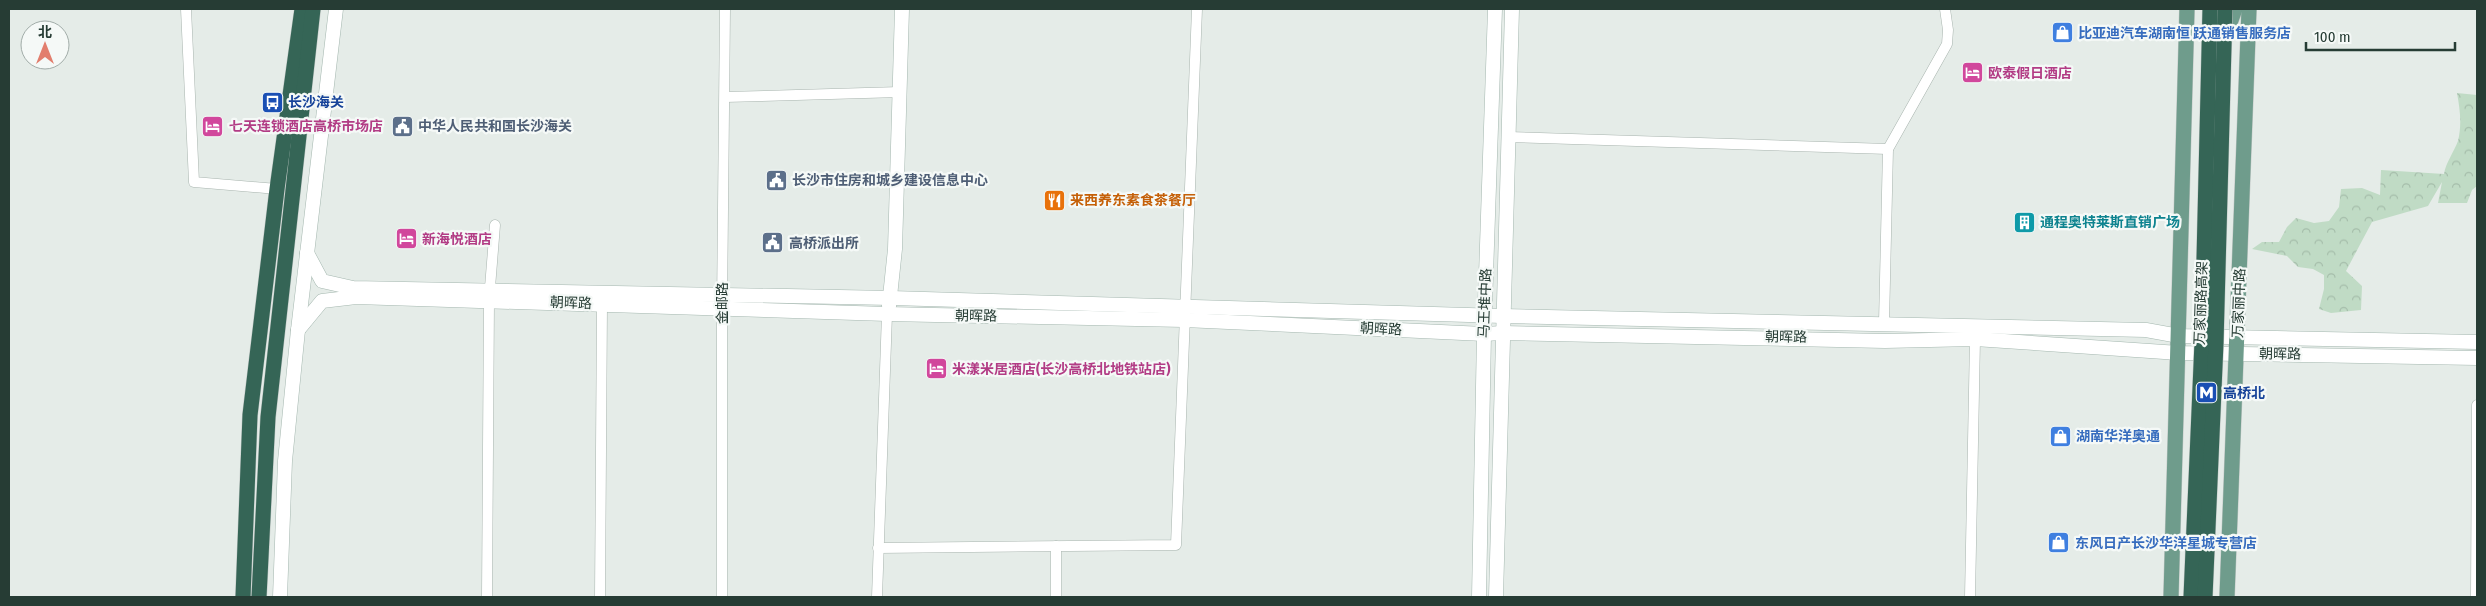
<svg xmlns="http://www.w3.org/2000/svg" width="2486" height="606" font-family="'Fira Sans Condensed','Noto Sans SC',sans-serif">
<defs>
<pattern id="forest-crowns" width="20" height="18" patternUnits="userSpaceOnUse" patternTransform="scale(1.25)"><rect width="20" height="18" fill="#c0dbc5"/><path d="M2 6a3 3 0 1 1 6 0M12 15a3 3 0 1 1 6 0" fill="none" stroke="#a5bdaa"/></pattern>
</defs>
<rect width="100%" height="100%" fill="#e5ece8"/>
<path fill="url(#forest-crowns)" d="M2457,93L2477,95V186L2472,190L2467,203H2438L2442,182L2428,206L2372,222L2346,271L2362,286L2361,310L2331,313L2319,309L2324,289V275L2313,269L2298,267L2287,256L2252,249L2262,242H2279L2287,227L2296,218L2314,223L2329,221L2339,207L2341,189L2362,188L2380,195L2381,170L2444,174C2446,162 2454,152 2458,141C2462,125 2460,109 2457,93Z"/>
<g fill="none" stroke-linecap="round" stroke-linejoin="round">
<defs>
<g id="street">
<polyline points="186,9 194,182 277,189"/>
<polyline points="725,97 900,92"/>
<polyline points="1508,137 1888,149"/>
<polyline points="1884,323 1888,149 1947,44 1948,30 1945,9"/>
<polyline points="878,548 1176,545 1197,9"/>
<polyline points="487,597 489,300 495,225"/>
<polyline points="600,597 602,304"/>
<polyline points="722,597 722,309 725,9"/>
<polyline points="877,597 887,314"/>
<polyline points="1056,597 1056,546"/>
<polyline points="1970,597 1975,339"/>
<polyline points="2476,597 2477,405"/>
</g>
<g id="secondary">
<polyline points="307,253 322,281 353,288 891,298 1503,316 2146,330 2179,336 2477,342"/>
<polyline points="889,306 895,249 902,9"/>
<polyline points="298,330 322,301 356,297 887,314 1184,320 1484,334 1503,333 1885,341 1975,339 2179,353 2477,358"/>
<polyline points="280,597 285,461 298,330 336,9"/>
<polyline points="1479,597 1484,334 1495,9"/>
<polyline points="1496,597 1512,9"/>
</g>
<g id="primary">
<polyline points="2226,34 2235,9"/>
<polyline points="2171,597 2187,9"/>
<polyline points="2227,597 2249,9"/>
</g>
<g id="highway">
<polyline points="243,597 250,415 277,189 302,9"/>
<polyline points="259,597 268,417 313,9"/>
</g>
</defs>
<use href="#street" stroke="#a8b4ae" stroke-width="11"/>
<use href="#secondary" stroke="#a4b7af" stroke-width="15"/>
<use href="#primary" stroke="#c2c8c6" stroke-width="16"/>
<use href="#highway" stroke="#c2c8c6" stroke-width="16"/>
<use href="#street" stroke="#fff" stroke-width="10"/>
<use href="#secondary" stroke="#fff" stroke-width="14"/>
<use href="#primary" stroke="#6f9c8c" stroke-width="15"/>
<use href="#highway" stroke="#356556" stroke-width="15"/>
<defs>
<g id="highway-bridge">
<polyline points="2191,597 2202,342 2210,9"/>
<polyline points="2205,597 2216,343 2225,9"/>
</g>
</defs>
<use href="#highway-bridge" stroke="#c2c8c6" stroke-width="16" stroke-linecap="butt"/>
<use href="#highway-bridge" stroke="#356556" stroke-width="15"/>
</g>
<defs>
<symbol id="shop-square" viewBox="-11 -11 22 22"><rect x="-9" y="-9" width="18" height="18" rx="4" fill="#3f7fe0" stroke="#f5f9f7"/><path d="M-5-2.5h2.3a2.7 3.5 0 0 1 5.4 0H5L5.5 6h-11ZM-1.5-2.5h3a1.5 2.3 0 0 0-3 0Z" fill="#fff"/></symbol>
<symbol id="hotel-square" viewBox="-11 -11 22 22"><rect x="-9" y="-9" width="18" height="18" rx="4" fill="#d1479c" stroke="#f5f9f7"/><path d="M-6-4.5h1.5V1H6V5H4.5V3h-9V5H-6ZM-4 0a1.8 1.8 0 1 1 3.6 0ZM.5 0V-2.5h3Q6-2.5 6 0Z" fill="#fff"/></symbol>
<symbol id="bus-square" viewBox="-11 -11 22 22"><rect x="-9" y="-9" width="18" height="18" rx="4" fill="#1a4fb4" stroke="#f5f9f7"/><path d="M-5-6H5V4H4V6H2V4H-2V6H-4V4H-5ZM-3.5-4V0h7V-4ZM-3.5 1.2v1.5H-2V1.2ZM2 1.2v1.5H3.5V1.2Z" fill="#fff"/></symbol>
<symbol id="civic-square" viewBox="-11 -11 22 22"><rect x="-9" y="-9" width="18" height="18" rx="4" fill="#5c6f8a" stroke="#f5f9f7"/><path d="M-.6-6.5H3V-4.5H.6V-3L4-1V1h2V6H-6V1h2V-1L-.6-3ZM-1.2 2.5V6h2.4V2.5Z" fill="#fff"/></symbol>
<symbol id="restaurant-square" viewBox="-11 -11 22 22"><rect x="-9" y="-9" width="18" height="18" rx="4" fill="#e8710a" stroke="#f5f9f7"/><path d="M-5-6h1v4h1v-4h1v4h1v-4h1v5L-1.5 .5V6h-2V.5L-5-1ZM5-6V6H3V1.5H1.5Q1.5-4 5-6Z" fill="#fff"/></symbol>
<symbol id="building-square" viewBox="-11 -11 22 22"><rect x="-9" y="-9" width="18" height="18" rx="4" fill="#0f9aa8" stroke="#f5f9f7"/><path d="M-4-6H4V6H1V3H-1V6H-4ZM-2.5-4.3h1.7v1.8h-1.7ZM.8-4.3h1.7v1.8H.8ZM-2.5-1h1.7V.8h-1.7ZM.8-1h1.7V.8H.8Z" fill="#fff"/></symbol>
<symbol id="metro-square" viewBox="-11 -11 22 22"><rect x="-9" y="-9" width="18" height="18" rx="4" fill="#1a4fb4" stroke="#f5f9f7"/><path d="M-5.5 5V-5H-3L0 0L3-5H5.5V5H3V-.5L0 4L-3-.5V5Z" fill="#fff"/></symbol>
</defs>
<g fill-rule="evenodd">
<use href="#shop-square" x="2050" y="20" width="25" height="25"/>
<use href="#hotel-square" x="1960" y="60" width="25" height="25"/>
<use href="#bus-square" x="260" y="90" width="25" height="25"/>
<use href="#hotel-square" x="200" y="114" width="25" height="25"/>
<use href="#civic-square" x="390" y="114" width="25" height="25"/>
<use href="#civic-square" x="764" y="168" width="25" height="25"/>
<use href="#restaurant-square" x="1042" y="188" width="25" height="25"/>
<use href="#building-square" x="2012" y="210" width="25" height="25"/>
<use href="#hotel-square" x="394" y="226" width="25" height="25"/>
<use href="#civic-square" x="760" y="230" width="25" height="25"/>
<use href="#hotel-square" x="924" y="356" width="25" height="25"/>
<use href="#metro-square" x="2194" y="380" width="25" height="25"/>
<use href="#shop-square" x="2048" y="424" width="25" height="25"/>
<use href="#shop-square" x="2046" y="530" width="25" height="25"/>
</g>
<g text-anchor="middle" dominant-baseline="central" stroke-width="4.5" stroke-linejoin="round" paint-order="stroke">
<g font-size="14" font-weight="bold" fill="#366cbe" stroke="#f5f9f7" text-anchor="start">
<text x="2078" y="33">比亚迪汽车湖南恒 跃通销售服务店</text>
<text x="2076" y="436">湖南华洋奥通</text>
<text x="2075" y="543">东风日产长沙华洋星城专营店</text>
</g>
<g font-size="14" font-weight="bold" fill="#b23c85" stroke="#f5f9f7" text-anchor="start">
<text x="1988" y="73">欧泰假日酒店</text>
<text x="229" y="126">七天连锁酒店高桥市场店</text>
<text x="422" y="239">新海悦酒店</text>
<text x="952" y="369">米漾米居酒店(长沙高桥北地铁站店)</text>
</g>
<g font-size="14" font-weight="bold" fill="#164399" stroke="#f5f9f7" text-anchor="start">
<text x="288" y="102">长沙海关</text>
<text x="2223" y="393">高桥北</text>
</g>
<g font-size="14" font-weight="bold" fill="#4e5e75" stroke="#f5f9f7" text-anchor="start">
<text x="418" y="126">中华人民共和国长沙海关</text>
<text x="792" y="180">长沙市住房和城乡建设信息中心</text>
<text x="789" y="243">高桥派出所</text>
</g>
<g font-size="14" font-weight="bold" fill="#c56008" stroke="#f5f9f7" text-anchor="start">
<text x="1070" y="200">来西养东素食茶餐厅</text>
</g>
<g font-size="14" font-weight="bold" fill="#0d838f" stroke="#f5f9f7" text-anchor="start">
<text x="2040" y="222">通程奥特莱斯直销广场</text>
</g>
<g font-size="14" fill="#263c34" stroke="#f5f9f7">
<text transform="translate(571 303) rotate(2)">朝晖路</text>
<text transform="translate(722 303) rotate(-90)">金邮路</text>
<text transform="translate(1485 303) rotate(-88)">马王堆中路</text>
<text transform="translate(2201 303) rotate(-88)">万家丽路高架</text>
<text transform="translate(2239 303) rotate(-88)">万家丽中路</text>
<text transform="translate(976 316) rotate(1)">朝晖路</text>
<text transform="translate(1381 329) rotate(3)">朝晖路</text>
<text transform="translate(1786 337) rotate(1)">朝晖路</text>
<text transform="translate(2280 354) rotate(1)">朝晖路</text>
</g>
</g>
<rect width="2486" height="606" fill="none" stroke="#263c34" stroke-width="20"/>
<g transform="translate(45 45)"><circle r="24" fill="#f5f9f7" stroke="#a2ada9"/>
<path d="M0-4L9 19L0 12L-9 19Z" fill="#e27e6d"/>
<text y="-8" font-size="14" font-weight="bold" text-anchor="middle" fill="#263c34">北</text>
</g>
<path d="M2306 42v8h149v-8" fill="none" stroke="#263c34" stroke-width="2.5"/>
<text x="2314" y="42" font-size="15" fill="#263c34" stroke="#f5f9f7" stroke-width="4" paint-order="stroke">100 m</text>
</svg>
